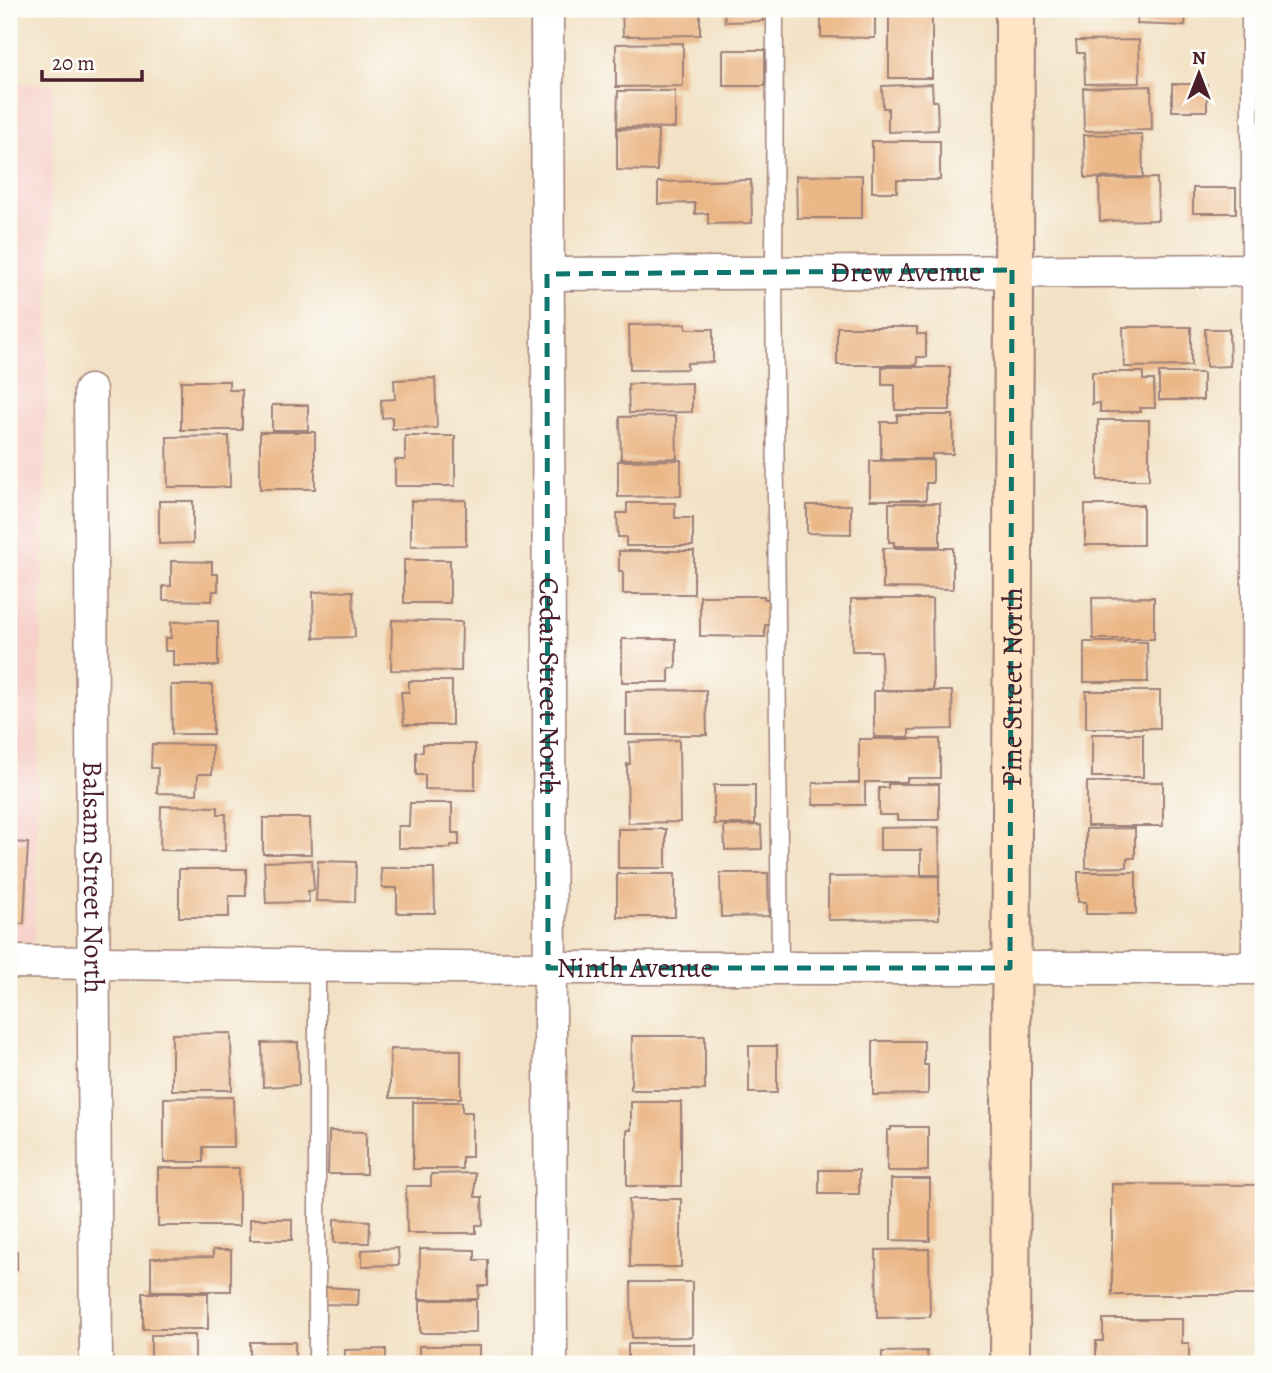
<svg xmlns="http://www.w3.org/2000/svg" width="1272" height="1373" font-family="Alegreya,serif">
<rect width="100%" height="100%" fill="#fdfcf7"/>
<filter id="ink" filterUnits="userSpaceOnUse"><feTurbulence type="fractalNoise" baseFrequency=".0143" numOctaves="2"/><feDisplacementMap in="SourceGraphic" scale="14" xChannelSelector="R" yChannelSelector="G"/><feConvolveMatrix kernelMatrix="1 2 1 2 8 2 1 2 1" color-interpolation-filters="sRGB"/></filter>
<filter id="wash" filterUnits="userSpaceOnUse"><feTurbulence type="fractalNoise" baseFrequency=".00686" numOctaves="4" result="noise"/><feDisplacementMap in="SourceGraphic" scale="28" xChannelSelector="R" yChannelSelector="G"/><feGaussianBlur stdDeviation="1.57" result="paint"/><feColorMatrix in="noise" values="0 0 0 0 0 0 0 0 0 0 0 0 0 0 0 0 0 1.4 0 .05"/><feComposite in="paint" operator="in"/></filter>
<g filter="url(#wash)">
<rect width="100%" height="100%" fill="#f2e1c4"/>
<polygon fill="#f7d0ca" points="9,83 54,85 34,942 9,942"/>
<g id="blocks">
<g fill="#ebb787">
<polygon points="622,9 700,9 700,35 623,36"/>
<polygon points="724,9 762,9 763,21 725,22"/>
<polygon points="821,9 875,9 875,38 821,37"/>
<rect x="889" y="9" width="43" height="69"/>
<polygon points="1138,9 1186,9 1185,26 1137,24"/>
<polygon points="1139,40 1140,83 1085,84 1084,53 1077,53 1076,41"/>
<polygon points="683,43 683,86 616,87 616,44"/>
<rect x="723" y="50" width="42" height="36"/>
<polygon points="932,84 933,101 937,101 938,130 888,132 888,108 883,108 882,86"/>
<rect x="1172" y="84" width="35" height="27"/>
<polygon points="1151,86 1152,130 1084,131 1083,88"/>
<polygon points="618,91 675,91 675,128 617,127"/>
<polygon points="617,129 658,130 657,171 617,170"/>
<polygon points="1142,134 1143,177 1085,178 1084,135"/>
<polygon points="872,141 940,141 940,180 897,180 897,192 872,192"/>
<polygon points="862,175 862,218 797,218 796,176"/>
<polygon points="1157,178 1158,220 1100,221 1099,179"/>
<polygon points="751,180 752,223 708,224 708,213 695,214 695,203 658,204 658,182"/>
<rect x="1193" y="188" width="43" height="25"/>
<polygon points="686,324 686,329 713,329 713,362 687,363 687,369 630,370 629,325"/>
<polygon points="837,327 917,327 917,334 926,334 926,357 917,357 917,365 837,365"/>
<polygon points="1123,327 1191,327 1191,366 1124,367"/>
<polygon points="1205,329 1229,329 1230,366 1206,367"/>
<polygon points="882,367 950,367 950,410 895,410 895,385 882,385"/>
<polygon points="1092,372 1143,372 1143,380 1154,380 1155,408 1140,408 1140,412 1100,412 1100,403 1092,404"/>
<rect x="1159" y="373" width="44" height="27"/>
<polygon points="435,378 437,428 392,429 392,417 382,418 381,400 395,399 394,380"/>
<polygon points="181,381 229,381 229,390 242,390 242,430 181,430"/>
<polygon points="692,383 692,412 629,413 628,384"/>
<rect x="272" y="405" width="36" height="25"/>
<polygon points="897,415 953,415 953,454 932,454 932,459 881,459 881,422 897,422"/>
<polygon points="676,416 677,458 621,459 620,417"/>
<rect x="1098" y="420" width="51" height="60"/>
<rect x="260" y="432" width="55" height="57"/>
<polygon points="229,436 230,487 168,487 167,437"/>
<polygon points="405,436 455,436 455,486 395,486 395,460 405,460"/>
<polygon points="681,460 681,496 618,497 618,461"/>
<polygon points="933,460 933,483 926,483 926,500 870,500 870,461"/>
<polygon points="466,500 466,545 411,546 411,501"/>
<polygon points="159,501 193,501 193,543 159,544"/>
<polygon points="627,503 675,503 675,518 693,518 693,546 626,546 626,537 618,537 617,513 627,513"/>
<polygon points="889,503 940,503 940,546 894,546 894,542 889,542"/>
<polygon points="807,505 851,505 851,534 807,533"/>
<rect x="1085" y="505" width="58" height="40"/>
<polygon points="883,548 953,548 953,589 883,588"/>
<polygon points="619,551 694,551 694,594 623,594 623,571 619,571"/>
<rect x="404" y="560" width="46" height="43"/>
<polygon points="171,561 212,562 212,574 218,574 218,591 213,591 212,601 163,600 163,586 171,586"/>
<polygon points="353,591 355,637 314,638 313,592"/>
<polygon points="700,596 764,596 764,599 771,599 771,625 765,625 765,637 700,636"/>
<polygon points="1154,597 1154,639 1093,639 1092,598"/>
<polygon points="851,599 932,599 933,690 882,690 881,651 852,651"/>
<polygon points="392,620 462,622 461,671 391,670"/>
<polygon points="218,621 218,666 173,666 173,651 165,651 165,638 171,638 171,622"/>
<polygon points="622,639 676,639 676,668 669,668 669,682 622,682"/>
<polygon points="1084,642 1147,642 1148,682 1084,682"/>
<polygon points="409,681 452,681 452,725 404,725 401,692 409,692"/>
<polygon points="171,685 213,685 213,734 172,734"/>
<polygon points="706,690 707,735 626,735 626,691"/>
<polygon points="874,691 952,691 953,729 909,730 909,737 874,737"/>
<rect x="1086" y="691" width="74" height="37"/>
<rect x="1092" y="734" width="51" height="43"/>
<polygon points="859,739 940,739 940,778 907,778 907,782 865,782 865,805 813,805 813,783 859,783"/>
<polygon points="679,740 680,822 628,823 627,764 630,764 629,742"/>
<polygon points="152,744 212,745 212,774 198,774 197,794 157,793 158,768 151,768"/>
<polygon points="423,744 475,744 475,790 425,789 425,775 416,775 416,752 423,752"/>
<rect x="1087" y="782" width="76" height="44"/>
<polygon points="888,784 939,784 939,820 897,820 897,815 879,815 879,788 888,788"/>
<rect x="714" y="785" width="41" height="39"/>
<polygon points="410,803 452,803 452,833 459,833 459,845 451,845 451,848 398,848 398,826 409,826"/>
<polygon points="161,806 218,807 218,814 226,814 225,851 160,850"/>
<polygon points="263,818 310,818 311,854 263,854"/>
<polygon points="761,825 762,849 725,850 724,826"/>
<polygon points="939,827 940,875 921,875 921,850 880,850 880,828"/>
<polygon points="1135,828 1135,858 1127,858 1127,867 1086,868 1086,829"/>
<rect x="618" y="829" width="48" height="39"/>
<polygon points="9,842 28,843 24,924 9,923"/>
<polygon points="312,860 314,890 308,891 309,902 266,903 264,862"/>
<polygon points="318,861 356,862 355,902 316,901"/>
<polygon points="381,868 434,868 435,913 397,913 397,888 382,888"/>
<polygon points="179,869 246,869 246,896 229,896 229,917 179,917"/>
<polygon points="1078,872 1136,872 1136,914 1086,914 1086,902 1078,902"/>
<polygon points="720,873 768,873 769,916 721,917"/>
<rect x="617" y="874" width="58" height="43"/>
<polygon points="939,876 939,919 828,920 828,877"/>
<polygon points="231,1033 232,1090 172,1090 172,1034"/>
<polygon points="632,1036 705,1036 705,1090 631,1090"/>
<polygon points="873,1041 924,1041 924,1065 928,1065 928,1094 873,1095"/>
<polygon points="298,1042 299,1085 263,1087 262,1043"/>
<rect x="749" y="1046" width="28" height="47"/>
<polygon points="390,1049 461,1050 461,1098 390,1098"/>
<polygon points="233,1097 234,1147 203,1147 203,1162 164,1162 164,1098"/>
<polygon points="413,1102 462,1102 462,1112 472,1112 472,1157 462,1157 462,1169 413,1169"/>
<polygon points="631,1102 681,1102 681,1186 627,1186 627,1130 631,1130"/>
<polygon points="891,1127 928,1127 928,1171 887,1171 887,1130 891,1130"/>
<polygon points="329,1131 366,1132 366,1174 328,1174"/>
<rect x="158" y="1168" width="81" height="58"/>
<rect x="819" y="1170" width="40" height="24"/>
<polygon points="475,1173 475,1197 482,1197 483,1225 476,1225 476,1233 407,1233 406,1186 431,1186 431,1174"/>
<polygon points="891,1179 930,1179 930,1241 891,1240"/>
<polygon points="1112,1184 1263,1185 1263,1295 1112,1295"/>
<polygon points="629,1199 681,1199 681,1267 630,1267"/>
<rect x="250" y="1219" width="42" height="21"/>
<polygon points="334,1219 370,1221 369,1243 334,1243"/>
<polygon points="398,1248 399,1265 362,1266 362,1250"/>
<polygon points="420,1249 475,1250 475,1260 488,1260 488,1286 479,1286 478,1299 419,1299"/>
<polygon points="929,1249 930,1317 877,1318 876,1250"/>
<polygon points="213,1250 231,1250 231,1291 151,1291 151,1258 213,1257"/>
<rect x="9" y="1251" width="8" height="19"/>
<polygon points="631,1282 692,1282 692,1337 632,1338"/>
<polygon points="325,1287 359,1289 358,1305 324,1304"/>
<rect x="143" y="1293" width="65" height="36"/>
<rect x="420" y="1300" width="56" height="33"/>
<polygon points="1103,1319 1182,1319 1182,1343 1189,1343 1189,1364 1096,1364 1096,1341 1103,1341"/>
<rect x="151" y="1335" width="44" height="29"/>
<rect x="250" y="1342" width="45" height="22"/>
<rect x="628" y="1344" width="66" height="20"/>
<rect x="419" y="1346" width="60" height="18"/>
<polygon points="386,1349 386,1364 345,1364 345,1350"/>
<polygon points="927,1351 928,1364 882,1364 882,1352"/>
</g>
</g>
</g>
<g filter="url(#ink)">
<use href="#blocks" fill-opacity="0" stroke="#9e8078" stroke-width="2"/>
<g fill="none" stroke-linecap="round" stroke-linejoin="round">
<defs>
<g id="lane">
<polyline points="775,9 774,272 780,968"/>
<polyline points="317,964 317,1364"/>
<polyline points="1250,968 1250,9"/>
</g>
<g id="street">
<path id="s1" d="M547,9L551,1364"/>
<path id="s2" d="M547,274L1263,270"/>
<path id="s3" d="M90,391L96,1364"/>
<path id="s4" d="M9,962L548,968H1263"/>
</g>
<g id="secondary">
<path id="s5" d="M1010,1364L1015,9"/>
</g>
</defs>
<use href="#lane" stroke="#9e8078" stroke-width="19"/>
<use href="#street" stroke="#9e8078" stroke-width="35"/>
<use href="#secondary" stroke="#9e8078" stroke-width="42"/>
<use href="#lane" stroke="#fff" stroke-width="16"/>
<use href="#street" stroke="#fff" stroke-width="32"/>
<use href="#secondary" stroke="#fde5c5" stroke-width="38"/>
</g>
</g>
<path fill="none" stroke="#0f766e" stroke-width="5" stroke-dasharray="14 9" stroke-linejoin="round" d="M1012,270L1010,968H548L547,274Z"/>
<g text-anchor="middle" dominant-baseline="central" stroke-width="6" stroke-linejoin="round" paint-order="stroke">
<g font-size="28" fill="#4a1f2b" stroke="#fdfcf7">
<text stroke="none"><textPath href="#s2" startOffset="359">Drew Avenue</textPath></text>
<text stroke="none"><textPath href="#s5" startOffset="677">Pine Street North</textPath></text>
<text stroke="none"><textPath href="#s1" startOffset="677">Cedar Street North</textPath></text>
<text stroke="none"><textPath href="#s3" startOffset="486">Balsam Street North</textPath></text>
<text stroke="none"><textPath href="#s4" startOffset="626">Ninth Avenue</textPath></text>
</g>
</g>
<rect width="1272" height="1373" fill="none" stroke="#fdfcf7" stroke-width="35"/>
<g transform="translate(1199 74)" stroke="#fdfcf7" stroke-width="5" paint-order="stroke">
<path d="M0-5L12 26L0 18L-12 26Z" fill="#4a1f2b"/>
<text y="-10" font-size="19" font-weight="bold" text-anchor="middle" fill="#4a1f2b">N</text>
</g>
<path d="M42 70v10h100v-10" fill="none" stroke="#4a1f2b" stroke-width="3.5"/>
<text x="52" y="70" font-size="21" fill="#4a1f2b" stroke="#fdfcf7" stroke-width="5" paint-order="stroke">20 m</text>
</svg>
